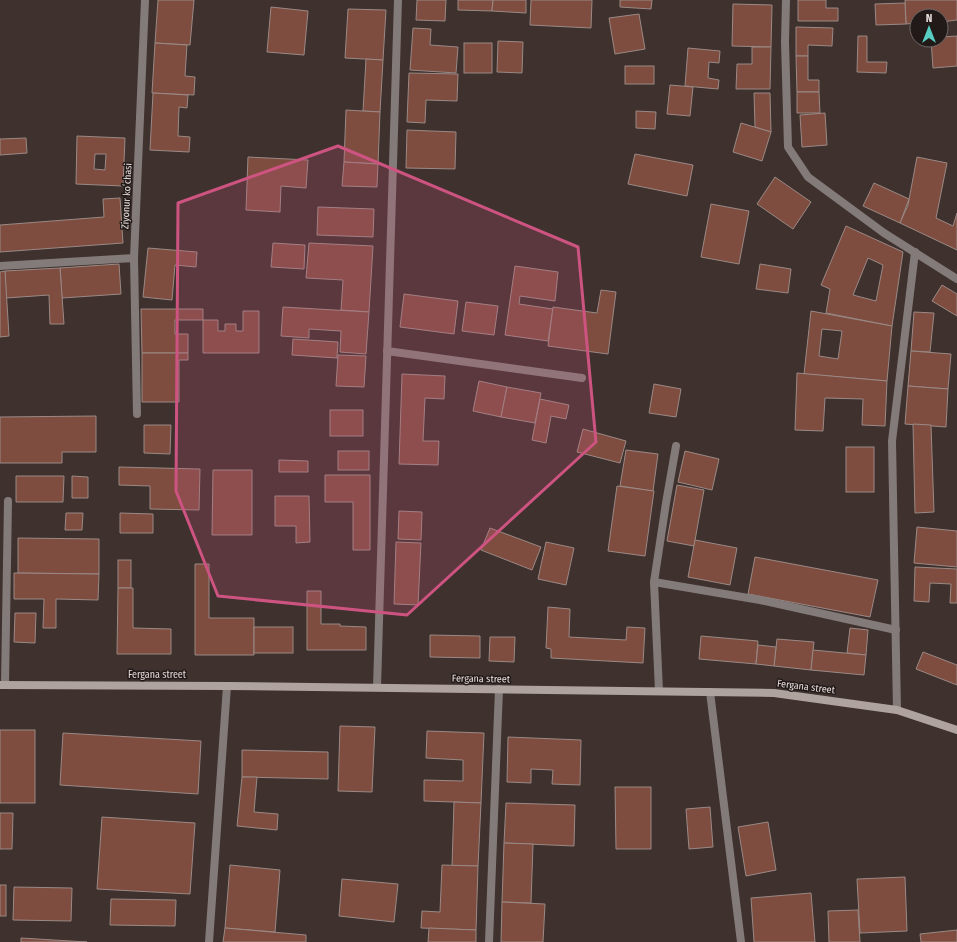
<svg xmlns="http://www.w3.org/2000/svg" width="957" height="942" font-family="'Fira Sans Condensed',sans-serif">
<rect width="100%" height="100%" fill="#3f312d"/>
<g fill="#7f4d40" stroke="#9a8985" fill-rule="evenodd">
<polygon points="158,0 194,0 190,45 155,43"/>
<polygon points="417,0 446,0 445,21 416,20"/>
<polygon points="458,0 493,0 492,11 458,10"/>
<polygon points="493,0 526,0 526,13 492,11"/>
<polygon points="531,0 592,0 591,28 530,25"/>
<polygon points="620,0 652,0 651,9 620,7"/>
<polygon points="798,0 826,0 826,8 838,8 838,21 798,21"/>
<polygon points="905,0 957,0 957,20 941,22 941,16 917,16 917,23 906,24"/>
<polygon points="905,3 906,24 876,25 875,4"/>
<polygon points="733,4 772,5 771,47 732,46"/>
<polygon points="271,7 308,11 304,55 267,52"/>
<polygon points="348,9 386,10 383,60 345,58"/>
<polygon points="639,14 645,49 615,54 609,18"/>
<polygon points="796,27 833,28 832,46 808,45 808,56 796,56"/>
<polygon points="413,28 431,29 430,45 458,47 456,73 410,70"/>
<polygon points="858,36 867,36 867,62 887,62 886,73 857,72"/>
<polygon points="957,36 957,66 933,68 931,40 941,40 941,37"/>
<polygon points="498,41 523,42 522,73 497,72"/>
<polygon points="155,43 187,45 185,76 195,77 194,95 152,93"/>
<rect x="464" y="43" width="28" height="30"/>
<polygon points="752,47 771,47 770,89 736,89 737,64 752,64"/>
<polygon points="688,48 720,51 719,63 709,62 708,78 719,80 718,89 685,86"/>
<polygon points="796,56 808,56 808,80 819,80 819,92 797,92"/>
<polygon points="366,59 383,60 380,112 363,111"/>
<rect x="625" y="66" width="29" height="18"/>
<polygon points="409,73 458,74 457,101 426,100 425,123 407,122"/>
<polygon points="670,85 693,87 690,116 667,114"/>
<polygon points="797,92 819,92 820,113 797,113"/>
<polygon points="153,93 188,95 187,108 179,107 178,136 190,137 189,152 150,150"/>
<polygon points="754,93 770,93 771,132 755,127"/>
<polygon points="346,110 380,112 378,164 344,162"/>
<polygon points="636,111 656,112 655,129 636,128"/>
<polygon points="825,113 827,145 802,147 800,115"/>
<polygon points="741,123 771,132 762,161 733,152"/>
<polygon points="407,130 456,132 455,169 406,168"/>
<path d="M77,136L125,138L123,186L76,184ZM95,154H106L105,170L94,169Z"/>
<polygon points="26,138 27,153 0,155 0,139"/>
<polygon points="635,154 693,165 687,196 628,184"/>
<polygon points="248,157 308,160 306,188 281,186 280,212 246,210"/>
<polygon points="917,157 947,163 936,218 953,226 957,213 957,250 900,223 908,205"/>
<polygon points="344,162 378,164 377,187 342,186"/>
<polygon points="775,177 811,202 793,229 757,204"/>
<polygon points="874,183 909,199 900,223 863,206"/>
<polygon points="120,198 123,243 0,252 0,225 104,217 103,199"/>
<polygon points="711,204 749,211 739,264 701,257"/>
<polygon points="318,207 374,209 373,237 317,235"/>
<path d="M846,226L903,252L892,326L826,313L830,289L821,285ZM868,258L883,265L876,301L853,295Z"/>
<polygon points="273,243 305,245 304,269 271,267"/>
<polygon points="309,243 373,246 369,312 341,310 343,280 306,278"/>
<polygon points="148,248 197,252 196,267 175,265 172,300 143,297"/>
<polygon points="119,264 121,294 62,298 60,268"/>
<polygon points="760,264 791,269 788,293 756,289"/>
<polygon points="515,266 558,272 555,301 520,296 519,304 553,309 548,341 505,335"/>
<polygon points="60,268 64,324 50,324 49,295 6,298 5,271"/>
<polygon points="5,271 9,336 0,337 0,272"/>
<polygon points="942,285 957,294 957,316 932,301"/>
<polygon points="601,290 616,292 608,354 548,346 553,307 597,313"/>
<polygon points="404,294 458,301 454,334 400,327"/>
<polygon points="466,302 498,306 494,335 462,331"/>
<polygon points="283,307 369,312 366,354 340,352 341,331 309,329 309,338 281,336"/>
<polygon points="141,309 203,309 203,320 175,320 175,334 188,334 188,353 142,353"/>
<polygon points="243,311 259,311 259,353 203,353 203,320 218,320 218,331 225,331 225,324 236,324 236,331 243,331"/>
<path d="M811,311L892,326L887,381L804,374ZM822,329L842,331L838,359L819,356Z"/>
<polygon points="914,312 934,313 930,352 911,351"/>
<polygon points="293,339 338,342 337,358 292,355"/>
<polygon points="911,351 951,354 948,389 908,386"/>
<polygon points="142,353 188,353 188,360 179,360 179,402 142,402"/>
<polygon points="338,355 366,356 364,387 336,386"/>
<polygon points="797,373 887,381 885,426 862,425 863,399 825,398 823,431 795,430"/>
<polygon points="402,374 445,376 444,399 425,398 423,441 439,441 438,465 399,464"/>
<polygon points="479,381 507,387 501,417 473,411"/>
<polygon points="654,384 681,389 676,417 649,413"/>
<polygon points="908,386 948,389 946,427 905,424"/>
<polygon points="507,387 541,393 535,423 501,417"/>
<polygon points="540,399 569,405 566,419 551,416 546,443 532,440"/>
<rect x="330" y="410" width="33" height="26"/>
<polygon points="96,416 96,452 62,452 62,463 0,463 0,417"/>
<polygon points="913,424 931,425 934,512 915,513"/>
<polygon points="144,425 171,425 170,454 144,453"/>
<polygon points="583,429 626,441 620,463 577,452"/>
<rect x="846" y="447" width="28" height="45"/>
<polygon points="626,450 658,454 653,491 620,486"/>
<rect x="338" y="451" width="31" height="19"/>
<polygon points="685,451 719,459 712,490 678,482"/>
<polygon points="279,460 308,461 308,472 279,472"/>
<polygon points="119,467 200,469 199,510 150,509 150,486 119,485"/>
<polygon points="213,470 252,470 252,535 212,535"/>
<polygon points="325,475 370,475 370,550 353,550 353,502 325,502"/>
<polygon points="16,476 64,476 63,502 16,502"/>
<polygon points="72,476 88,477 88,498 72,498"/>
<polygon points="677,485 704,490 694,546 667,541"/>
<polygon points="617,486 654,491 645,556 608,551"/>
<polygon points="275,496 309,496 310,542 296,543 296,526 275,526"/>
<polygon points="399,511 422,512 421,540 398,539"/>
<polygon points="66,513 83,513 82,530 65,530"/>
<polygon points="120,513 153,514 153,533 120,533"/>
<polygon points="917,527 957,531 957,567 914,563"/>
<polygon points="490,528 541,547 532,570 481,550"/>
<polygon points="18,538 99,539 99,574 18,573"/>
<polygon points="695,540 737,548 730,585 688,577"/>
<polygon points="396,542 421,543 418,605 394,604"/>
<polygon points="546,542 574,548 566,585 538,579"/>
<polygon points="755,557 878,580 870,617 748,594"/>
<rect x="118" y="560" width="13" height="28"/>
<polygon points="195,564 209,564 209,618 254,618 254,655 195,655"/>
<polygon points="915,567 957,569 957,603 950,603 951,584 930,583 929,602 914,601"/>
<polygon points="14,573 99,574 98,600 56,599 56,628 43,628 44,599 14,599"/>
<polygon points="118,588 133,588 133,628 171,629 171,654 117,654"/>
<polygon points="307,591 321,591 321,624 340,624 340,626 366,627 366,650 307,650"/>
<polygon points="548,607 570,609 569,637 626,640 627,627 645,628 643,663 551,658 551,649 546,648"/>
<polygon points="15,613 36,613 35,643 14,642"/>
<rect x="254" y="627" width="39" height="26"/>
<polygon points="850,628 868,630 866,655 847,653"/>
<polygon points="430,635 480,636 480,658 430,657"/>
<polygon points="701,636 758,641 756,664 699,659"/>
<polygon points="490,637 515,637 514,662 489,661"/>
<polygon points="777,639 814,642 811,670 774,666"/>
<polygon points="758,645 776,647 774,666 756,664"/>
<polygon points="813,650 866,655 864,675 811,670"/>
<polygon points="923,652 957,665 957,685 916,669"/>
<polygon points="340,726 375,727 372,792 338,791"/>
<rect x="0" y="730" width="35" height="73"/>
<polygon points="427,731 484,733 481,803 424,801 424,780 463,781 463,760 426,758"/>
<polygon points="63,733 201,741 198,794 60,785"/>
<polygon points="508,737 581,740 580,785 552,784 553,770 531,769 531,783 507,782"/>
<polygon points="242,750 328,752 328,779 242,777"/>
<polygon points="242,777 257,777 254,812 278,814 277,830 237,826"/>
<polygon points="615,787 651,787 651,849 616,849"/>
<polygon points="454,802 481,803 478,866 452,866"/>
<polygon points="506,803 575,805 574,846 504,843"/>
<polygon points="710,807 713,847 689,849 686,809"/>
<polygon points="0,813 13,813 12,849 0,849"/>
<polygon points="102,817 195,823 190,894 97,889"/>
<polygon points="768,822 776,870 746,876 738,827"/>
<polygon points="504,843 533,844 531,903 502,902"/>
<polygon points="230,865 280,870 275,932 225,928"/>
<polygon points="442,865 478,866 476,930 421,928 422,911 440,912"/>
<polygon points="905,877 907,931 860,933 857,879"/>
<polygon points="342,879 398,884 394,922 339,916"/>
<rect x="0" y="885" width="6" height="31"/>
<polygon points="14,887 72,888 71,921 13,920"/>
<polygon points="811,893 815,942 754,942 751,898"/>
<polygon points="111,899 176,900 175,926 110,925"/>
<polygon points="502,902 545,904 543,942 501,942"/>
<polygon points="858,910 860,942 829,942 828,911"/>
<polygon points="225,928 306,935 306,942 223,942"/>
<polygon points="429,928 476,930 476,942 428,942"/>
<polygon points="957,930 957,942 921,942 920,934"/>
<polygon points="21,938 87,942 21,942"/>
</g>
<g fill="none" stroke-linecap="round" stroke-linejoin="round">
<g stroke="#837b79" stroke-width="8">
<polyline points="134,258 137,414"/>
<polyline points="387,351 582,378"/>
<polyline points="654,582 760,600 896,630"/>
<polyline points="5,685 8,501"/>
<polyline points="659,691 654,582 666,503 676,446"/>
</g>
<g stroke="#837b79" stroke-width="8">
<polyline points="786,0 785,42 788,147 808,177 884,233 957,279"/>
<polyline points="0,266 134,258 145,0"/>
<polyline points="377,687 398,0"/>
<polyline points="710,692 741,942"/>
<polyline points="897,710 892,441 915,252"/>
<polyline points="209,942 227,686"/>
<polyline points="489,942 499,689"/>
</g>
<polyline stroke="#afa3a0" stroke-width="8" points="0,685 227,686 774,693 897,710 957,730"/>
</g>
<path fill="#cd5381" fill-opacity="0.2" stroke="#cd5381" stroke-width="3" stroke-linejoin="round" d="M338,146L578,247L596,442L407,615L218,596L176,491L178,203Z"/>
<g text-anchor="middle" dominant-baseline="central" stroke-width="3" stroke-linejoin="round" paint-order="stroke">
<g font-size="10" fill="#e6ddda" stroke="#211a19">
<text transform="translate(127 196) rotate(-87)">Ziyonur koʻchasi</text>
<text x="157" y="675">Fergana street</text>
<text transform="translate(481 679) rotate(1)">Fergana street</text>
<text transform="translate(806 687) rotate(7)">Fergana street</text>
</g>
</g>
<g transform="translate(929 28)"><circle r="19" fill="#211a19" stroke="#706866"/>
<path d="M0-3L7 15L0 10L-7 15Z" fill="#57cec1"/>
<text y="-6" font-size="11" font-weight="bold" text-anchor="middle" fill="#e6ddda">N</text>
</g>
</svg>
